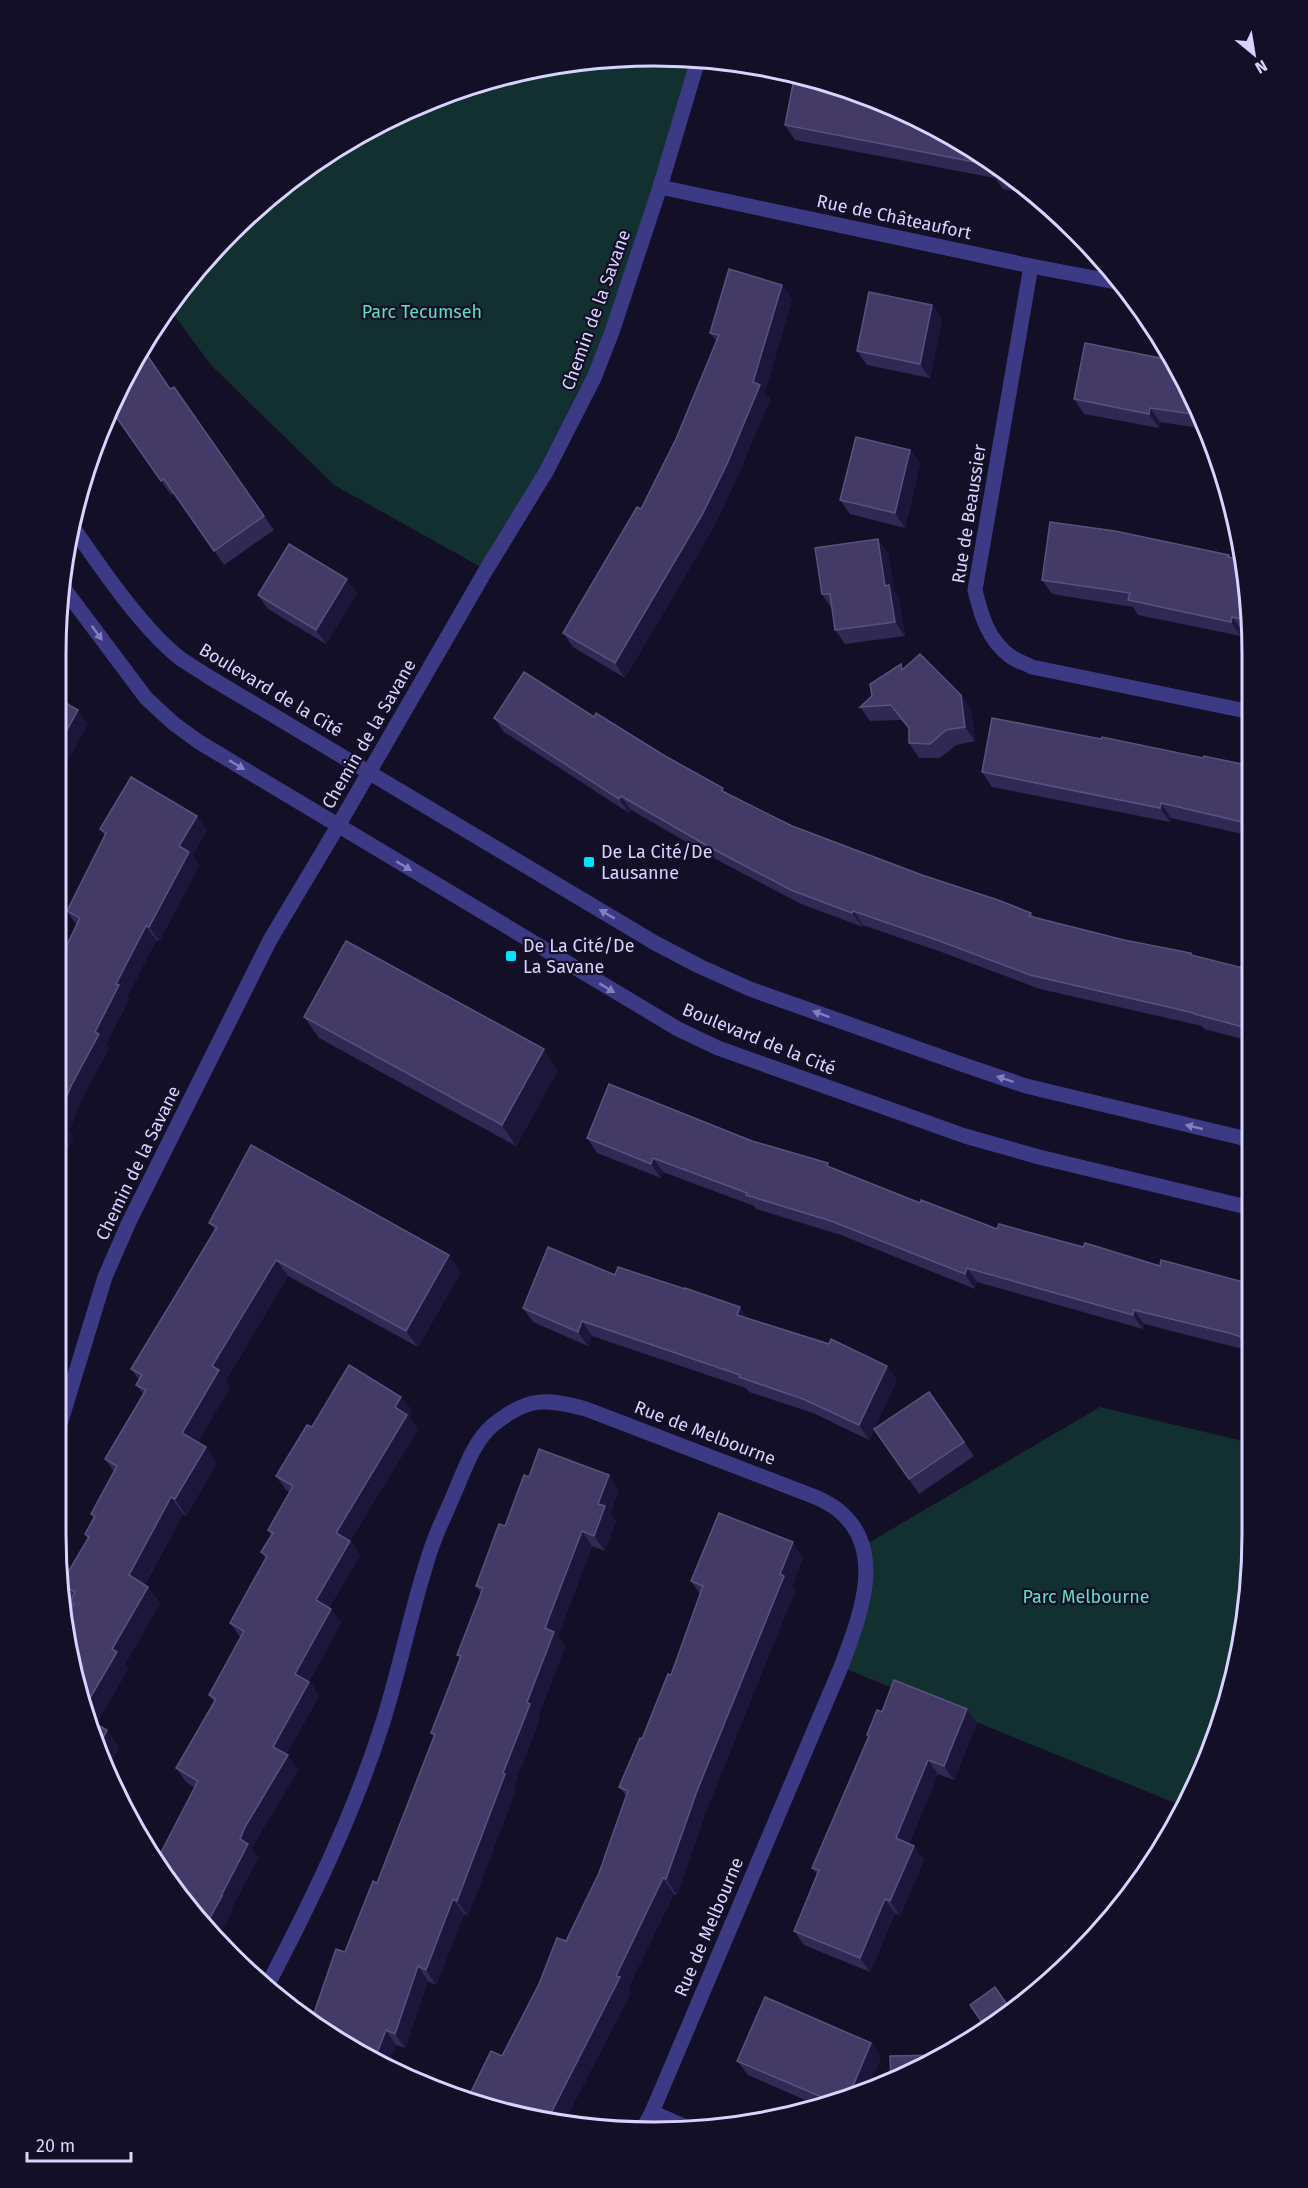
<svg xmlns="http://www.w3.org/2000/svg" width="1308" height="2188" font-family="'Fira Sans',sans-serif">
<rect width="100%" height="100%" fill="#130f26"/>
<g fill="#12302f">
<polygon points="654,56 698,60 612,332 486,570 334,485 211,365 168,307 231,231 322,156 425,101 538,67"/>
<polygon points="1100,1407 1251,1443 1251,1573 1221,1727 1189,1791 1175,1803 841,1667 863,1595 863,1546"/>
</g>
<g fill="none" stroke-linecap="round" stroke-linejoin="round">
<g stroke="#3d3a85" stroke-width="15">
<polyline points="660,187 1031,266 1121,283"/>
<path d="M1031,266L975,590C981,615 988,640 1010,656C1016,661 1025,663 1032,667L1251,712"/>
<polyline points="60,1424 105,1277 129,1222 270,940 338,826"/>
<path d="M267,1986C311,1902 353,1816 382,1725C401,1666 412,1604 432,1546C439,1526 449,1507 457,1487C466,1466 475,1440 493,1425C527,1397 546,1398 586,1409L818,1498C825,1502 832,1505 838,1510C888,1550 859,1618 841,1667L652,2112L641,2132"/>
<polyline points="652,2112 693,2130"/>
</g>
<g stroke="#3d3a85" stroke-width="15">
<path d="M74,529C102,569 143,630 181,659C190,665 200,671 209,677L655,943L699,966L750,989L964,1065L1026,1086L1251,1140"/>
<polyline points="62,586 146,698 173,723 199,742 678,1029 718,1048 965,1136 1039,1157 1251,1208"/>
<polyline points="338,826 486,570 546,472 594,378 612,332 660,187 698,60"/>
</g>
</g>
<g fill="#312854">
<polygon points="785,125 987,157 1030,194 1003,189 995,178 795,140"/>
<polygon points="792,299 765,392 770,399 737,478 712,530 625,678 573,647 563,633 641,509 676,439 717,342 710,333"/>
<polygon points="932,305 942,319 930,378 867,365 857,351"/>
<polygon points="1175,361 1206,429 1160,422 1159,428 1084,414 1074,399"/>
<polygon points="174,387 274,530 224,565 174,493 171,495 112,411 171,389"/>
<polygon points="910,450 920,464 905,528 850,514 840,500"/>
<polygon points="888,553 894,591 899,599 905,636 845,644 835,630 832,609 822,594"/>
<polygon points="1229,555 1251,615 1251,633 1242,631 1241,636 1138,615 1133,607 1052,594 1042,580"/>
<polygon points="357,593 326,644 268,609 258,595"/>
<polygon points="904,668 971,709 975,741 956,745 940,758 919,758 909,743 909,729 901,720 870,721 860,707"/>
<polygon points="594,717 665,756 727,793 792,826 922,875 1031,913 1034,917 1124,940 1191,953 1193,955 1251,970 1251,1041 1204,1029 1202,1026 1040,989 944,953 863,925 863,927 801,904 723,863 631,810 629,813 504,732 494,718"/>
<polygon points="1203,758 1251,766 1251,836 1171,818 1170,822 992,787 982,772"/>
<polygon points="100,829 207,830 192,856 199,866 159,941 156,940 127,997 129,999 106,1044 109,1048 81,1100 69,1131 73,1138 59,1169 77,926 67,911 105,836"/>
<polygon points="304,1017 558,1070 516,1146 319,1038"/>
<polygon points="587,1138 752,1141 831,1168 920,1203 997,1229 1083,1247 1160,1266 1251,1284 1251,1351 1144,1324 1143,1329 977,1282 975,1289 841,1235 756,1209 754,1206 663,1172 661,1178 597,1153"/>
<polygon points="209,1223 461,1272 418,1347 288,1276 226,1380 230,1387 198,1442 217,1463 186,1516 183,1514 145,1584 160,1603 125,1664 128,1669 96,1724 107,1730 119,1747 106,1771 87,1726 73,1606 70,1602 71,1599 61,1584 88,1539 85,1534 94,1518 91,1514 114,1472 105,1459 143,1394 136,1385 139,1380 131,1369 215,1230"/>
<polygon points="615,1275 749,1319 897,1380 869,1440 813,1413 749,1392 746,1388 592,1336 588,1346 533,1322 523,1308"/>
<polygon points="929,1392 974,1456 919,1494 874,1429"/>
<polygon points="401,1397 412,1411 409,1416 418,1429 350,1541 360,1555 329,1608 341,1623 309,1681 319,1696 286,1755 298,1770 255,1842 252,1849 258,1858 231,1909 232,1911 218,1937 179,1898 157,1860 195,1788 186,1782 176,1768 214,1702 209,1695 241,1638 230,1623 266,1559 261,1552 271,1535 268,1530 290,1492 286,1490 276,1476 312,1427"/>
<polygon points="529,1477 619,1490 610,1514 616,1521 605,1551 592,1546 558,1636 565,1647 538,1716 540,1718 514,1786 516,1789 468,1916 464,1914 436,1985 428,1981 405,2048 396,2045 387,2070 302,2017 314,2013 345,1952 377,1883 434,1737 431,1733 460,1658 457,1655 481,1593 476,1586"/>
<polygon points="803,1557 792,1587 795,1591 708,1806 677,1895 674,1894 628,1988 631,1992 563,2124 466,2102 502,2056 566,1941 599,1873 626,1796 619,1787 671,1675 700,1594 691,1581"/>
<polygon points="882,1712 977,1723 954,1780 938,1774 909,1844 924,1860 900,1916 895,1913 870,1972 804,1945 794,1931 817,1874 812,1868 868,1737 867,1735"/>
<polygon points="881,2057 866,2093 846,2101 821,2107 748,2075 737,2061"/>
</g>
<g fill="#1d163a">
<polygon points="782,285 792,299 765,392 770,399 737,478 712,530 625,678 615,663 753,382"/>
<polygon points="932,305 942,319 930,378 920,364"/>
<polygon points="1150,408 1160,422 1159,428 1149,414"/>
<polygon points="910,450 920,464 905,528 895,513"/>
<polygon points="878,539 888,553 894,591 899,599 905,636 895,622 885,586"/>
<polygon points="347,579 357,593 326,644 316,630"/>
<polygon points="1232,617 1242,631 1241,636 1231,622"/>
<polygon points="961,695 971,709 975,741 965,727"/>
<polygon points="78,710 88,724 58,779 57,778 57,748"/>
<polygon points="621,796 631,810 629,813 619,799"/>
<polygon points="1161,803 1171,818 1170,822 1160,808"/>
<polygon points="197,816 207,830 192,856 199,866 159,941 149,927 179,846"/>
<polygon points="853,911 863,925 863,927 852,913"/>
<polygon points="146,926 156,940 127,997 129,999 106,1044 109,1048 81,1100 69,1131 73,1138 59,1169 59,1116 116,984"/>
<polygon points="544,1049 558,1070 516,1146 502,1125"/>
<polygon points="653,1158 663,1172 661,1178 651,1164"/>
<polygon points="449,1255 461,1272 418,1347 406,1331"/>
<polygon points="276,1260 288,1276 226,1380 230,1387 194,1450 182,1433 212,1366"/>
<polygon points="967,1268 977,1282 975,1289 965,1274"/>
<polygon points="740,1307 750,1321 737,1315"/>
<polygon points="1134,1310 1144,1324 1143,1329 1133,1315"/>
<polygon points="582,1321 592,1336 588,1346 578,1332"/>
<polygon points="887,1366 897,1380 869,1440 859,1425"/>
<polygon points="401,1397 412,1411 409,1416 418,1429 350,1541 360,1555 326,1614 316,1600 336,1533 395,1407"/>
<polygon points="206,1447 217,1463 186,1516 175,1499"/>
<polygon points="609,1475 619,1490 610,1514 616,1521 605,1551 594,1536 598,1504"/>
<polygon points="171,1497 183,1514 140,1592 129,1575"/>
<polygon points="582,1531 592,1546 558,1636 565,1647 538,1716 540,1718 514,1786 516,1789 468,1916 457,1901 503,1773 545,1628"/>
<polygon points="793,1542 803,1557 792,1587 795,1591 708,1806 677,1895 666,1879 697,1791"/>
<polygon points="148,1587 160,1603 125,1664 128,1669 92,1732 87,1724 83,1710 112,1649"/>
<polygon points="331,1609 341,1623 305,1688 295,1674"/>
<polygon points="309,1682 319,1696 283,1761 273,1747"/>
<polygon points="967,1709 977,1723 954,1780 944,1766"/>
<polygon points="107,1730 119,1747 106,1771 97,1749"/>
<polygon points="288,1755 298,1770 255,1842 252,1849 258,1858 231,1909 232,1911 218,1937 206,1925 221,1896 245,1827"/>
<polygon points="928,1760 938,1774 906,1852 896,1838"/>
<polygon points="914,1846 924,1860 900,1916 890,1901"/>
<polygon points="663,1878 674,1894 628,1988 631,1992 563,2124 547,2121"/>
<polygon points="453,1899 464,1914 436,1985 426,1970"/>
<polygon points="885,1899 895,1913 870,1972 860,1958"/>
<polygon points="418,1966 428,1981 405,2048 395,2034"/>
<polygon points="386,2030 396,2045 387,2070 374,2061"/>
<polygon points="871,2043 881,2057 866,2093 847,2100"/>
<polygon points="839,2096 842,2102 836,2103"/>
</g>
<g fill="#433a66" stroke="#5a527e" stroke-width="1.5">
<polygon points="795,74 883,101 987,157 1012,179 993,175 995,166 785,125"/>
<polygon points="729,269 782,285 753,382 760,385 727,464 702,515 615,663 563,633 637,507 641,509 676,439 719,335 710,333"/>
<polygon points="869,292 932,305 920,364 857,351"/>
<polygon points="1085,343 1175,361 1200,415 1150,408 1149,414 1074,399"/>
<polygon points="143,349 170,389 174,387 264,516 214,551 164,479 161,481 112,411"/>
<polygon points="856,437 910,450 895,513 840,500"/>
<polygon points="1050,522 1115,531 1229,555 1228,557 1240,559 1251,615 1251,621 1232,617 1231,622 1128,600 1130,593 1042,580"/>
<polygon points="878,539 885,586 889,585 895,622 835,630 830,594 822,594 815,548"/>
<polygon points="289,544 347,579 316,630 258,595"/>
<polygon points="920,654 961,695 965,727 946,730 930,744 909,743 909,728 891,705 860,707 872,696 870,684 901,664 902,670"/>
<polygon points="524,672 594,717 596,713 665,756 723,788 722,791 792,826 922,875 998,900 1031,913 1029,916 1124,940 1191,953 1191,955 1251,970 1251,1029 1194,1014 1194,1013 1030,975 934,939 853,911 852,913 791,890 713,849 621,796 619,799 494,718"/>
<polygon points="57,698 78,710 57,748"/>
<polygon points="992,718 1101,739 1102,737 1203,758 1204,756 1251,766 1251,824 1161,803 1160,808 982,772"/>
<polygon points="131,777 197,816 179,846 189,852 149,927 146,926 116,984 119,985 95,1032 99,1034 71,1086 59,1116 58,963 80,918 67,911 106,833 100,829"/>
<polygon points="346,941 544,1049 502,1125 304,1017"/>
<polygon points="609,1084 752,1141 828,1163 827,1166 920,1203 921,1200 997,1229 999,1224 1083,1247 1085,1243 1160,1266 1161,1260 1251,1284 1251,1340 1229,1333 1134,1310 1133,1315 967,1268 965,1274 831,1221 746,1195 747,1193 653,1158 651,1164 587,1138"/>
<polygon points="59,1121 63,1123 59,1132"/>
<polygon points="251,1145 449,1255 406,1331 276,1260 212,1366 219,1370 182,1433 206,1447 175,1499 171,1497 129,1575 148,1587 112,1649 117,1652 83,1710 63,1623 74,1604 70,1602 75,1592 61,1584 89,1537 85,1534 95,1516 91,1514 117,1466 105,1459 146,1390 136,1385 142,1375 131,1369 217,1227 209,1223"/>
<polygon points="548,1247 615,1275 618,1267 685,1289 685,1288 740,1307 737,1315 829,1344 831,1339 887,1366 859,1425 803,1399 739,1377 740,1375 582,1321 578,1332 523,1308"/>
<polygon points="349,1365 401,1397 395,1407 407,1415 336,1533 350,1541 316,1600 331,1609 295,1674 309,1682 273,1747 288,1755 245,1827 240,1839 248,1844 221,1896 222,1896 206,1925 179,1898 154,1858 157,1860 198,1781 176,1768 216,1699 209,1695 244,1631 230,1623 267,1556 261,1552 273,1533 268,1530 293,1486 276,1476 307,1425 312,1427"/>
<polygon points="929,1392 964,1442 909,1479 874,1429"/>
<polygon points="539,1449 609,1475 598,1504 605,1506 594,1536 582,1531 545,1628 554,1632 527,1702 530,1704 503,1773 505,1774 457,1901 453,1899 426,1970 418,1966 395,2034 386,2030 374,2061 302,2017 305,2010 314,2013 336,1949 345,1952 373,1881 377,1883 435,1734 431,1733 461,1656 457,1655 483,1588 476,1586 499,1524 505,1526 524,1475 529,1477"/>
<polygon points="719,1513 793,1542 780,1574 784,1576 697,1791 666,1879 663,1878 616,1976 620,1977 547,2121 466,2102 491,2051 502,2056 539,1984 557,1938 566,1941 599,1873 628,1791 619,1787 640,1738 642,1739 668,1674 671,1675 703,1586 691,1581"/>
<polygon points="894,1680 967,1709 944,1766 928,1760 896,1838 914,1846 890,1901 885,1899 860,1958 794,1931 819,1870 812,1868 869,1736 867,1735 877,1710 882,1712"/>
<polygon points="85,1718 107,1730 97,1749 87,1726"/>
<polygon points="1057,1975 1018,2009 969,2040 986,2028 970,2005 995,1987 1010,2009"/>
<polygon points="765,1997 871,2043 847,2100 839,2096 836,2103 737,2061"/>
<polygon points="944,2055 919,2071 891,2082 890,2056"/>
</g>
<defs><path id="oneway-solid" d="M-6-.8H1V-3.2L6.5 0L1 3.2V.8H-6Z" transform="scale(1.5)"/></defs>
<g fill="#837fbc">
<use href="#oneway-solid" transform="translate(97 633) rotate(54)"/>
<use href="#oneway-solid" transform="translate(237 765) rotate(31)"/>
<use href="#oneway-solid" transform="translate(404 866) rotate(31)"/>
<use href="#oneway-solid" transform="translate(607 914) rotate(-149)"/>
<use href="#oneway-solid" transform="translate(607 988) rotate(31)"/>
<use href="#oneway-solid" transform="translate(821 1014) rotate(-160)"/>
<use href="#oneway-solid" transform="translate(1005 1079) rotate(-162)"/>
<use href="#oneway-solid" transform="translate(1194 1127) rotate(-167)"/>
</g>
<g fill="#00e5ff" stroke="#130f26" stroke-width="2">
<rect x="583" y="856" width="12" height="12" rx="3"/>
<rect x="505" y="950" width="12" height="12" rx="3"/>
</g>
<g text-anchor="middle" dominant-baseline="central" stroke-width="4.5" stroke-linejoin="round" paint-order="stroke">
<g font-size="18" fill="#d9d4ff" stroke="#130f26">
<text transform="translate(894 217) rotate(12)">Rue de Châteaufort</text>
<text transform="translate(596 310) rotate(-70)">Chemin de la Savane</text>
<text transform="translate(969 514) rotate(-81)">Rue de Beaussier</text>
<text transform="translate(271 690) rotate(31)">Boulevard de la Cité</text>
<text transform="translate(369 734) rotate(-60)">Chemin de la Savane</text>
<text transform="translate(759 1039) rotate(22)">Boulevard de la Cité</text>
<text transform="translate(138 1163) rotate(-64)">Chemin de la Savane</text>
<text transform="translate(705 1433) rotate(21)">Rue de Melbourne</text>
<text transform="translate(709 1927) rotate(-67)">Rue de Melbourne</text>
</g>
<g font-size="18" fill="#5fe0c0" stroke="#130f26">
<text x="422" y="312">Parc Tecumseh</text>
<text x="1086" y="1597">Parc Melbourne</text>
</g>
<g font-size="18" fill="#d9d4ff" stroke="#130f26" text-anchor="start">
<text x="601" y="852">De La Cité/De<tspan x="601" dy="21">Lausanne</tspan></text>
<text x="523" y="946">De La Cité/De<tspan x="523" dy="21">La Savane</tspan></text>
</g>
</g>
<path d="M0 0H1308V2188H0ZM654 66H654A588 588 0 0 1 1242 654V1534A588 588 0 0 1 654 2122H654A588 588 0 0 1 66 1534V654A588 588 0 0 1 654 66Z" fill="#130f26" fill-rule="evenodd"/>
<path fill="none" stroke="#d9d4ff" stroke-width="3" d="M654 66H654A588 588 0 0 1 1242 654V1534A588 588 0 0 1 654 2122H654A588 588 0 0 1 66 1534V654A588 588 0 0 1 654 66Z"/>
<g transform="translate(1254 54) rotate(150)" stroke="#130f26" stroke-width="4.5" paint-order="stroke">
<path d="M0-4.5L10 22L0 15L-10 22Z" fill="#d9d4ff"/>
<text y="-9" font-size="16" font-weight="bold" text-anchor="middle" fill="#d9d4ff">N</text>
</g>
<path d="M27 2152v9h104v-9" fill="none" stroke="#d9d4ff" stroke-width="3"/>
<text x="36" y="2152" font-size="18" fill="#d9d4ff" stroke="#130f26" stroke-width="4.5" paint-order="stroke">20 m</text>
</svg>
